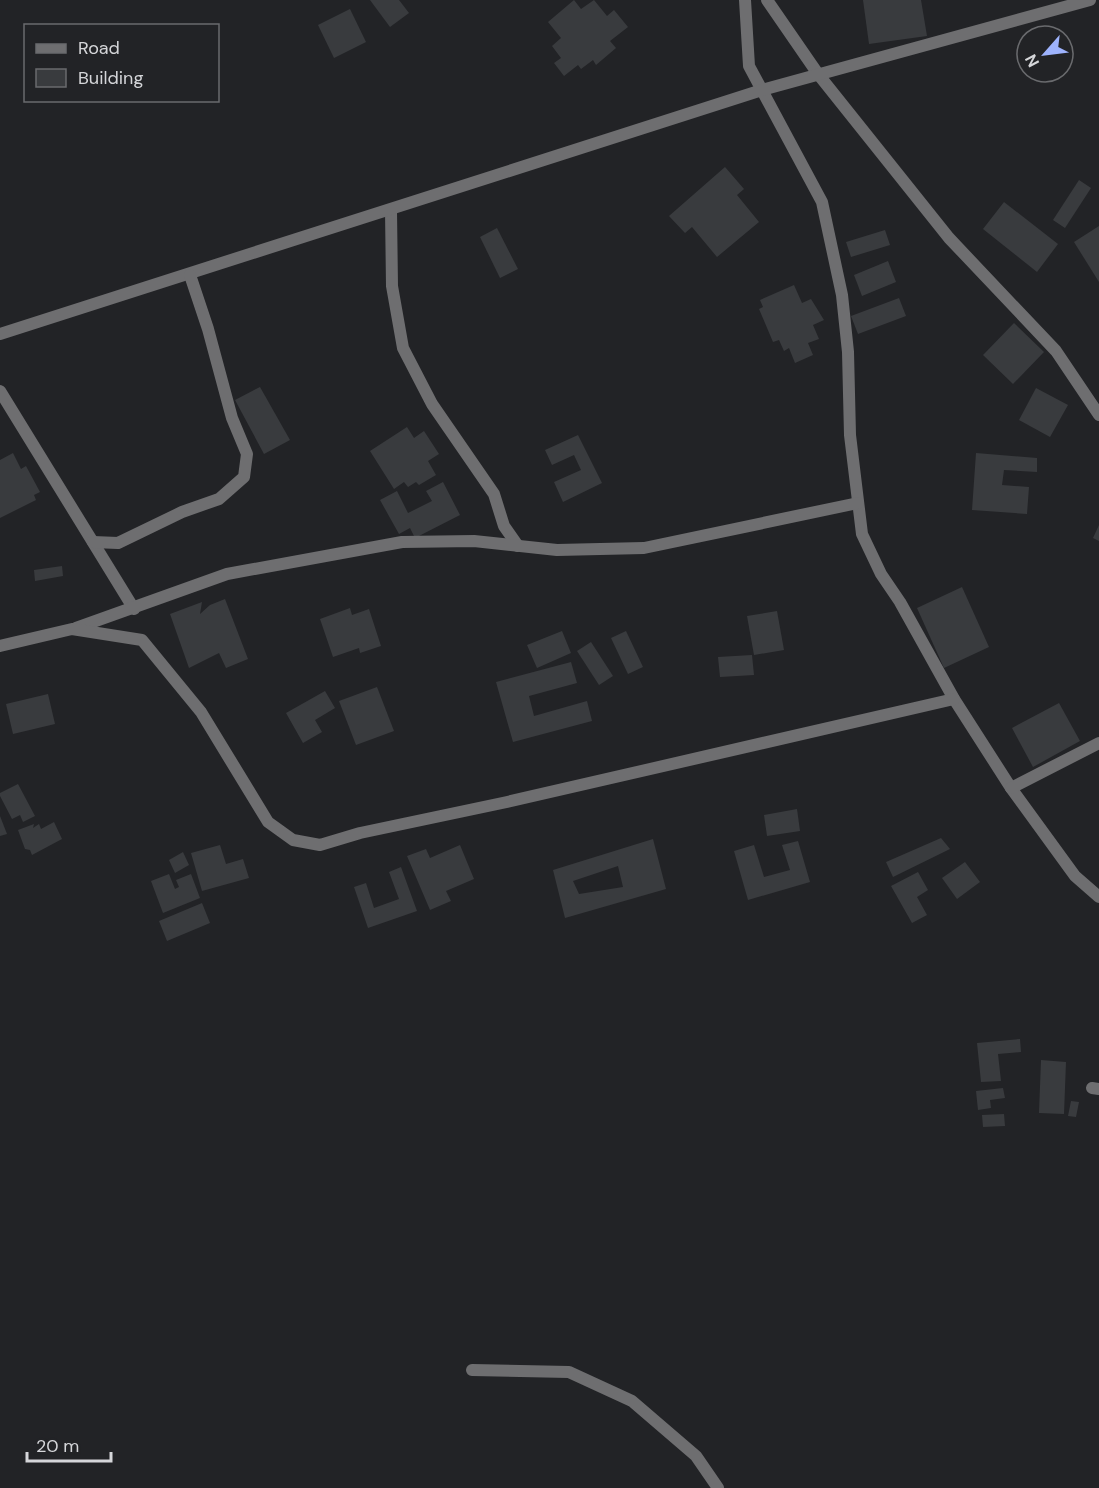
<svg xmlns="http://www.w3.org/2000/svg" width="1099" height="1488" font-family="'DM Sans',sans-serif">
<rect width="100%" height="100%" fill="#222326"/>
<g fill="#393b3e" fill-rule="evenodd">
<polygon points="370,0 399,0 409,13 390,27"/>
<polygon points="574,0 581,9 594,0 607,16 614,10 628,27 610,41 616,48 596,65 593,60 581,69 578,65 564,76 554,63 561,58 552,46 561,38 548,22"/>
<polygon points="863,0 921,0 927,36 869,44"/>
<polygon points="350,9 366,42 334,58 318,25"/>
<polygon points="725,167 744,189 737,195 759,222 717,257 692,227 685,233 669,216"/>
<polygon points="1079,180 1091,188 1065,228 1053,220"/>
<polygon points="1004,202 1058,244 1037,272 983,229"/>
<polygon points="1099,226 1099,282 1074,242"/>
<polygon points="497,228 518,269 500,278 480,237"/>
<polygon points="885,230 890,245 851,257 846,242"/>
<polygon points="888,261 896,282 862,296 854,275"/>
<polygon points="794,285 802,303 811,299 824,320 813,325 819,339 808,343 813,355 795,363 789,348 784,351 779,340 773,342 759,309 763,307 760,300"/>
<polygon points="899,298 906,316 858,334 851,316"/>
<polygon points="1014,323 1044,352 1013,384 983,355"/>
<polygon points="260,387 290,440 264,454 235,400"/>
<polygon points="1036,388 1068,405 1050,437 1019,420"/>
<polygon points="407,427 414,438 424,431 439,454 428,461 436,475 419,485 416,482 408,487 404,482 394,489 370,451"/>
<polygon points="578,435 602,483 563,502 554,482 581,470 574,455 552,465 545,450"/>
<polygon points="13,453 21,469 26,466 40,492 34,495 36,500 0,518 0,460"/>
<polygon points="976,453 1037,458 1037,472 1004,470 1002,485 1029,487 1027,514 972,510"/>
<polygon points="443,482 460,515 415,538 410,528 399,534 380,500 397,491 408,513 432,501 426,491"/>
<polygon points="1099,525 1099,541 1093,538"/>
<polygon points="62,566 63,576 35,581 34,570"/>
<polygon points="962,587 989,647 944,668 917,608"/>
<polygon points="225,599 248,659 226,668 219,653 189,668 170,614 202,602 200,614 210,605"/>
<polygon points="350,608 352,615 369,609 381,646 360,653 359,648 333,657 320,619"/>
<polygon points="777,611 784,650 754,655 747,616"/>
<polygon points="562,631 571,653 537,668 527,645"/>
<polygon points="626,631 643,667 628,674 611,638"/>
<polygon points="591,642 613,676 599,685 577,651"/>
<polygon points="752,655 754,675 720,677 718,657"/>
<polygon points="571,662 577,683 529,696 534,716 587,701 592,721 513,742 496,682"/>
<polygon points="377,687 394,731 356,745 339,701"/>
<polygon points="325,691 335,708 315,720 322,732 303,743 286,713"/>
<polygon points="48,694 55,724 13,734 6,704"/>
<polygon points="1059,703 1080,741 1033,767 1012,728"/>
<polygon points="18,784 35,816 23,822 20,815 12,819 0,796 0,793"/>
<polygon points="797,809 800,831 767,836 764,815"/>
<polygon points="0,816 7,834 0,836"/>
<polygon points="54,822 62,839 32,855 30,850 25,849 18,830 34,824 33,828 39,824 41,829"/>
<polygon points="941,838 950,849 893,877 886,862"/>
<path d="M653,839L666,889L565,918L553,870ZM618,866L623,887L579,894L573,881Z"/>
<polygon points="798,841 810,882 748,900 734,851 754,845 764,877 790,870 782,845"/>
<polygon points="220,845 226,864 243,859 249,878 202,891 191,853"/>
<polygon points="460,845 474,879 446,891 451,901 430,910 407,856 426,849 430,858"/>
<polygon points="183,852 189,865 175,873 169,860"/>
<polygon points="965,862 980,882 957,899 942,878"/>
<polygon points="401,867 417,911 368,928 354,887 366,883 374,908 399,899 389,872"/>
<polygon points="918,872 928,890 917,897 927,915 912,923 891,886"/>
<polygon points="169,874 175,889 179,887 176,880 191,874 200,898 163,913 151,881"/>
<polygon points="202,903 210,923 167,941 159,921"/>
<polygon points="1020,1039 1021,1052 998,1054 1001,1081 981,1082 977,1043"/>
<polygon points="1041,1060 1066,1062 1064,1114 1039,1113"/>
<polygon points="1003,1088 1005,1098 990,1100 991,1108 978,1110 976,1091"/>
<polygon points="1071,1101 1079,1102 1076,1117 1068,1116"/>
<polygon points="1004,1114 1005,1126 983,1127 982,1115"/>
</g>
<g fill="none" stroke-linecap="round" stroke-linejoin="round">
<g stroke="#6e6e70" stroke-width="12">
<polyline points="745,0 749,66 822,202 842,295 848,352 850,435 862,534 881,574 900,602 954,699 1011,788 1075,876 1099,897"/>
<polyline points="767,0 818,74 949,238 1056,351 1099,415"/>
<polyline points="391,211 392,286 403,348 432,404 494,494 504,526 518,546"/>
<polyline points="0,334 762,90 1090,0"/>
<polyline points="0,391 134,609"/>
<polyline points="93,542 118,543 182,512 219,499 244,477 247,454 232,418 208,329 190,275"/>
<polyline points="76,628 227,574 402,542 474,541 557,550 644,548 858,503"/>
<polyline points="0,646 72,629 142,640 201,712 268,822 293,840 320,845 360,833 507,802 954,699"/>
<polyline points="1011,788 1099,743"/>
<polyline points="1092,1088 1099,1089"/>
<polyline points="472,1370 569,1372 632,1401 696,1456 718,1488"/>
</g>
</g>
<rect x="24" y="24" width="195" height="78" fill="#222326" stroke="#6a6b6e" stroke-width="1.5"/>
<rect x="36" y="44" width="30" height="9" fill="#6e6e70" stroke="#6a6b6e" stroke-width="1.5"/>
<text x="78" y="54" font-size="18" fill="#d5d6d9">Road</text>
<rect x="36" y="69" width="30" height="18" fill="#393b3e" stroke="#6a6b6e" stroke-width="1.5"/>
<text x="78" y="84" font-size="18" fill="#d5d6d9">Building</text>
<g transform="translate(1045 54) rotate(242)"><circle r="28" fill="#222326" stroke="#6a6b6e" stroke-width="1.5"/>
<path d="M0-4.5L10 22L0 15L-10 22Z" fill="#9eb3fd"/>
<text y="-9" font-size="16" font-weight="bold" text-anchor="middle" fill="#d5d6d9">N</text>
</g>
<path d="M27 1452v9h84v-9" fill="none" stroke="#d5d6d9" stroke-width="3"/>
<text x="36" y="1452" font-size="18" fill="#d5d6d9" stroke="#222326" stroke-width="4.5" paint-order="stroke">20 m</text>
</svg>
